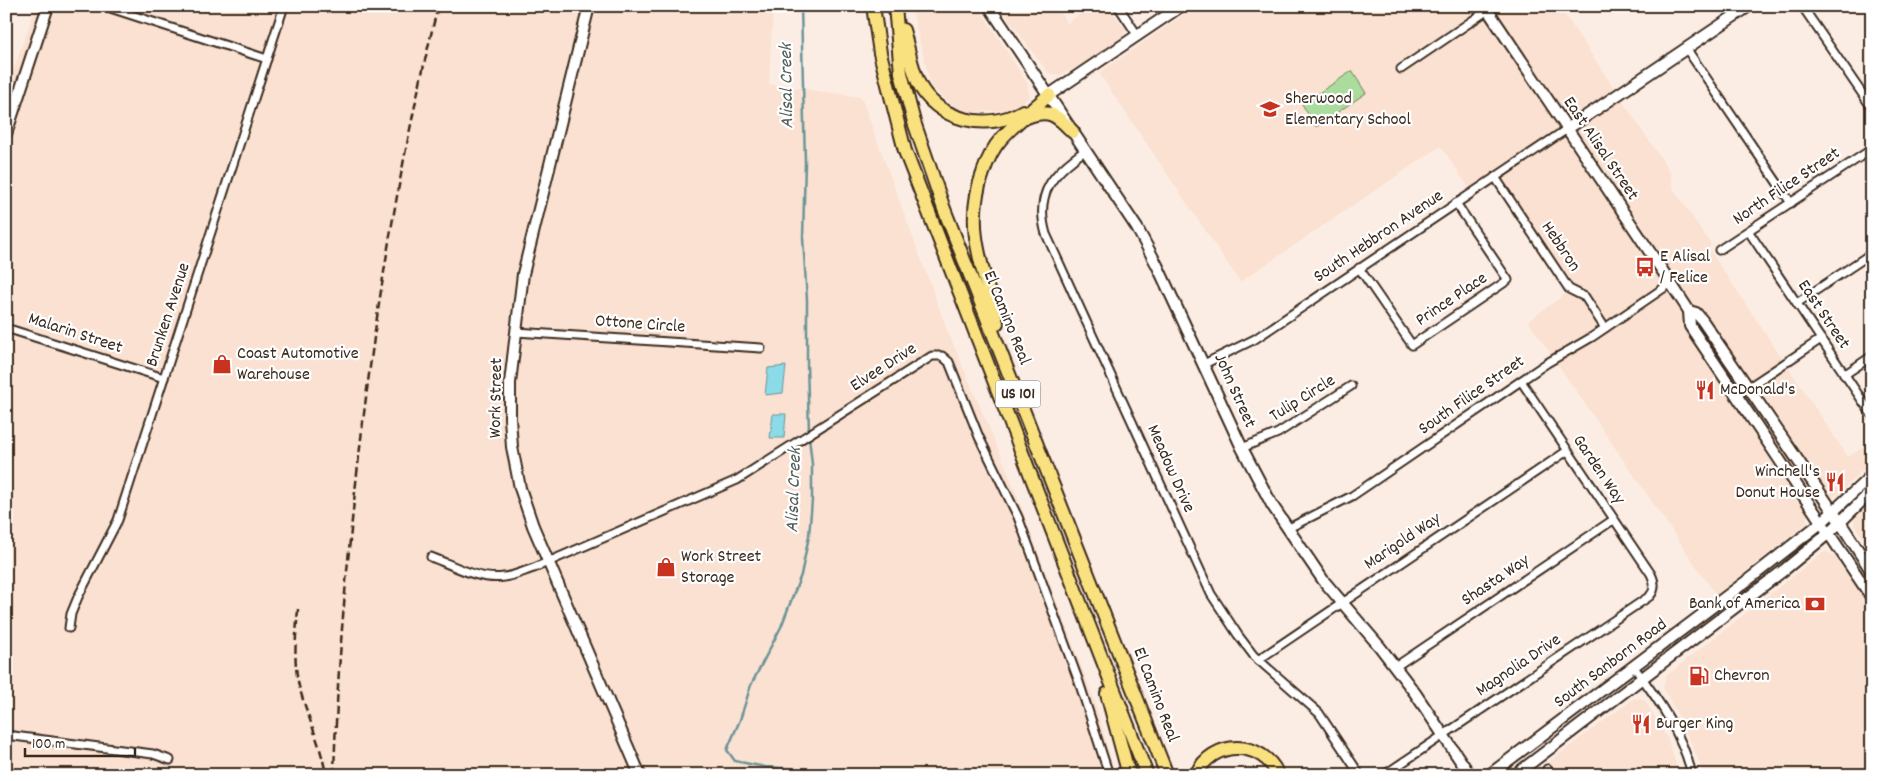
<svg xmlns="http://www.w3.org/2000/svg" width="1878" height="781" font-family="Dekko,sans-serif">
<rect width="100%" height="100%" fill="#fcede4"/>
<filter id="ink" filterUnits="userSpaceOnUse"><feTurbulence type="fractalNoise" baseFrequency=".02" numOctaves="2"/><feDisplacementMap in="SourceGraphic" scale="10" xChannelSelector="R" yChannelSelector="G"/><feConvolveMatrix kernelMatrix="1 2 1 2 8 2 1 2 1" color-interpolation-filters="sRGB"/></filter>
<g filter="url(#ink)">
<g fill="#fae1d1">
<polygon points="36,6 773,6 769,84 861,97 948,332 1008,472 1095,702 1115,775 6,775 6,91"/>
<polygon points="911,6 978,6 1027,83 1030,97 1008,110 961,113 931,87"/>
<polygon points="999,6 1056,6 1067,23 1092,6 1108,6 1126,30 1123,36 1093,59 1060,75 1048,73"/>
<polygon points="1196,6 1559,6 1670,172 1674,190 1711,244 1709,249 1848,457 1872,442 1872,461 1837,495 1835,495 1807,516 1807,523 1716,595 1528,321 1575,287 1503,180 1475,197 1441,146 1240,282 1099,73"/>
<polygon points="1872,502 1872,551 1854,525 1855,519"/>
<polygon points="1828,552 1834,556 1872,611 1872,775 1703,775 1699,761 1680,719 1663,688 1666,676 1822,553"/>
<polygon points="1640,698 1646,701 1667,738 1680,775 1555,775 1546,764 1633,699"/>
</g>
<polygon fill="#a9dc9d" stroke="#72835e" points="1352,71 1366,93 1316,127 1302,104"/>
<g fill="#8cdbe9" stroke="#6c9498">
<polygon points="786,366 783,393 765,395 768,368"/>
<polygon points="773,414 786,414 784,438 770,438"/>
</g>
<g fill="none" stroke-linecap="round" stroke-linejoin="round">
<g stroke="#6c9498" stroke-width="2.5">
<polyline points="801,6 805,162 803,238 807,300 807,364 809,431"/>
<polyline points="809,437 812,464 812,500 809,536 801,575 781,627 751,685 740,720 727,750 735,761 765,767 870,774 926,773 929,774"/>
</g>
<defs>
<g id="street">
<polyline points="104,6 267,59"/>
<polyline points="1118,6 1138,36"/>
<polyline points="1802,6 1872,108"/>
<polyline points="1686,48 1791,203"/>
<polyline points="1401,69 1494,6"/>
<path d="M1086,150C1054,172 1034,192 1046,234L1211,594L1238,635L1254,656L1319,713L1360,775"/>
<polyline points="1495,177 1569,289 1585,297 1605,328"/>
<polyline points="1749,232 1872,415"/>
<polyline points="1719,250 1872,149"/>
<polyline points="1359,268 1412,345 1508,280 1456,203"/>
<polyline points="1797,303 1872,253"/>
<polyline points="6,328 164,378"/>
<polyline points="516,332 761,348"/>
<polyline points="1204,364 1255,339 1567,129"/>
<polyline points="1844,375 1872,356"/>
<polyline points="1737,395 1821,339"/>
<polyline points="1242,448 1278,433 1351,386"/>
<polyline points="1287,529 1352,496 1547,363 1592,337 1671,283"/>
<path d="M431,557C453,565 479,581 504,577C514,576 524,571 534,568L737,480L932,356H942L949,362L979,437L1018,517L1079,682L1109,775"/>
<polyline points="69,628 71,614 78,597 118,520 284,6"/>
<polyline points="1258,660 1567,451"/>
<polyline points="1395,667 1613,520"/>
<path d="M1634,667C1658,699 1683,735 1692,775"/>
<polyline points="6,735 153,754 170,760"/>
<polyline points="1547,769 1552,775"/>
<path d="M1384,775L1650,596C1656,589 1655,582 1651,574L1521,381"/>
</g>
<g id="secondary">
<polyline points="589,6 523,274 510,383 510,418 512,447 520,488 533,526 640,775"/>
<polyline points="989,6 1137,228 1157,265 1242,448 1272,505 1323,580 1380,647 1415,693 1470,775"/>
<polyline points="1485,6 1670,282 1689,311 1690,326 1872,598"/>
<polyline points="1049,95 1181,6"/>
<polyline points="1567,129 1749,6"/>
<polyline points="6,134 48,6"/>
<polyline points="1689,311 1696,313 1702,320 1840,522 1872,572"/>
<polyline points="1489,775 1748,580 1822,522 1872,475"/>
<polyline points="1515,775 1784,570 1829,533 1872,491"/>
</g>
<g id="highway">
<polyline points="873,6 880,53 905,151 1147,775"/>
<polyline points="895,6 901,73 914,122 944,209 1167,775"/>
<path d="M903,30C908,47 911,66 918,82C936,121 988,132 1023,111"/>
<path d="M1027,117C1051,108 1057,116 1073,132"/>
<path d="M997,323C984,270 963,226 983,173C987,161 992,149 1001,139C1015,123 1033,109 1049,95"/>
<polyline points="1107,694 1129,775"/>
<path d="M1196,775C1212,739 1262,739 1278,775"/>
</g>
</defs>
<use href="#street" stroke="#3b2a1e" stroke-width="11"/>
<use href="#secondary" stroke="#3b2a1e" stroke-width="14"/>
<use href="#highway" stroke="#3b2a1e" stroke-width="16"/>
<use href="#street" stroke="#fff" stroke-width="7"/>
<use href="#secondary" stroke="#fff" stroke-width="10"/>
<use href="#highway" stroke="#fae180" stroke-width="12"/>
<g stroke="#3b2a1e" stroke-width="2.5" stroke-dasharray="8 4" stroke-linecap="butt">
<path d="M298,609C296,635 293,661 299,686C307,716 321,744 326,775"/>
<path d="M334,775C337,668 347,562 359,456C376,305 401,154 438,6"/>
</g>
</g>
</g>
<defs>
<symbol id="school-bare" viewBox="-9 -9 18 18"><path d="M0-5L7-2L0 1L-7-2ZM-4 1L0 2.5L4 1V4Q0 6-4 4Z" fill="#c8321e" stroke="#fff" stroke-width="2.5" paint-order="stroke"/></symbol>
<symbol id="bus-bare" viewBox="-9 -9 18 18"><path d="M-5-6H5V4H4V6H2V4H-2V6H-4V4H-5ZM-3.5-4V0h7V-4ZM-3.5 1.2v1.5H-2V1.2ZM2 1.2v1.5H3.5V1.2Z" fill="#c8321e" stroke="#fff" stroke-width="2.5" paint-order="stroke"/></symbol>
<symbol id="shop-bare" viewBox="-9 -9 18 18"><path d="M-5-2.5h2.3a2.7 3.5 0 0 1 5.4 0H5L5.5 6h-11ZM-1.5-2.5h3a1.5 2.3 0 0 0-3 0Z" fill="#c8321e" stroke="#fff" stroke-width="2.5" paint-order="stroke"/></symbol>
<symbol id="restaurant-bare" viewBox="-9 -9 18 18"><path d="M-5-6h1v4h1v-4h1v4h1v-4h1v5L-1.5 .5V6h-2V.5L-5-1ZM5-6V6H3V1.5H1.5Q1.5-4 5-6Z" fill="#c8321e" stroke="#fff" stroke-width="2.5" paint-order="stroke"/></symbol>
<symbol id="bank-bare" viewBox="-9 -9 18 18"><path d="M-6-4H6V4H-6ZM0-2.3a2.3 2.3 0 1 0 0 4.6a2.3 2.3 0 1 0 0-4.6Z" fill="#c8321e" stroke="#fff" stroke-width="2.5" paint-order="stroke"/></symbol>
<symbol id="fuel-bare" viewBox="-9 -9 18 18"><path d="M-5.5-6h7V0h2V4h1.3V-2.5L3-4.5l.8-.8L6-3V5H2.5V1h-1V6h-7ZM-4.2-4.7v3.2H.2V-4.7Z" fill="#c8321e" stroke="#fff" stroke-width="2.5" paint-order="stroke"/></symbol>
</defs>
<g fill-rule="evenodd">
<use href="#school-bare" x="1256" y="95" width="28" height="28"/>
<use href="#bus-bare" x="1631" y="253" width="28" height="28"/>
<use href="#shop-bare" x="208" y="350" width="28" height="28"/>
<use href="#restaurant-bare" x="1691" y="376" width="28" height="28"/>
<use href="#restaurant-bare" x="1821" y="468" width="28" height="28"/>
<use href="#shop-bare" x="652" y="553" width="28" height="28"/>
<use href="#bank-bare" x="1801" y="590" width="28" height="28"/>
<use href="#fuel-bare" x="1685" y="662" width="28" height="28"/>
<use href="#restaurant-bare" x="1627" y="710" width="28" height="28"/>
</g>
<g text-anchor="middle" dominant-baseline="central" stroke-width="4.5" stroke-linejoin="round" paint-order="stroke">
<rect fill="#fff" stroke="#766a62" stroke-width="1" x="995.5" y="380.5" width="45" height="27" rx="4"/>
<g font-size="16" font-weight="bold" fill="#3b2a1e">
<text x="1018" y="394">US 101</text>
</g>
<g font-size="18" fill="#3b2a1e" stroke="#fff" text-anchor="start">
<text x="1285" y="99">Sherwood<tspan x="1285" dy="21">Elementary School</tspan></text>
<text x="1660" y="257">E Alisal<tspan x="1660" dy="21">/ Felice</tspan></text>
<text x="237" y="354">Coast Automotive<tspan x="237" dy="21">Warehouse</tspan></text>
<text x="1720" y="390">McDonald's</text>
<text x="1820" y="472" text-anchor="end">Winchell's<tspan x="1820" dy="21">Donut House</tspan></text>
<text x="681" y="557">Work Street<tspan x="681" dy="21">Storage</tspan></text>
<text x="1800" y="604" text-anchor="end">Bank of America</text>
<text x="1714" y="676">Chevron</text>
<text x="1656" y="724">Burger King</text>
</g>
<g font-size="18" fill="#3b2a1e" stroke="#fff">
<text transform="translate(1600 149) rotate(56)">East Alisal Street</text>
<text transform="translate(1787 187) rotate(-34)">North Filice Street</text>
<text transform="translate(1379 237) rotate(-34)">South Hebbron Avenue</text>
<text transform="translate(1560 247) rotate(56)">Hebbron</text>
<text transform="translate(1452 300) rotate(-34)">Prince Place</text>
<text transform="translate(169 315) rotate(-72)">Brunken Avenue</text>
<text transform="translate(1823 315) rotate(56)">East Street</text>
<text transform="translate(1006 318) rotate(68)">El Camino Real</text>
<text transform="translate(640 325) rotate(4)">Ottone Circle</text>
<text transform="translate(75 334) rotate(18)">Malarin Street</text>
<text transform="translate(884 368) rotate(-33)">Elvee Drive</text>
<text transform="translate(1234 391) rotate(66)">John Street</text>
<text transform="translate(1472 396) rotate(-35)">South Filice Street</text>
<text transform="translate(497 398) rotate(-89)">Work Street</text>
<text transform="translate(1303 399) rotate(-32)">Tulip Circle</text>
<text transform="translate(1170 469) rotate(66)">Meadow Drive</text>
<text transform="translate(1598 470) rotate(56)">Garden Way</text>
<text transform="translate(1403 542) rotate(-34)">Marigold Way</text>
<text transform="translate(1496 581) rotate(-34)">Shasta Way</text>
<text transform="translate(1611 664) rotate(-37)">South Sanborn Road</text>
<text transform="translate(1519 666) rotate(-34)">Magnolia Drive</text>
<text transform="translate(1155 695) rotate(69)">El Camino Real</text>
</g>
<g font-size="19" font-style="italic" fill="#535f5b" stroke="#fff">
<text transform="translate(788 86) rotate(-91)">Alisal Creek</text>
<text transform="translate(795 490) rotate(-88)">Alisal Creek</text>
</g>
</g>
<rect width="1878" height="781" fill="none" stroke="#fff" stroke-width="25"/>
<rect x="12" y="12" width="1853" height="756" fill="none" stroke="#3b2a1e" stroke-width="2" filter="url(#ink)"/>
<path d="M25 748v8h110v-8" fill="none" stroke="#3b2a1e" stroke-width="2.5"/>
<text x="32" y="748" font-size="15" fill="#3b2a1e" stroke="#ffffff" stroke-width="4" paint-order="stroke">100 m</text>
</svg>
